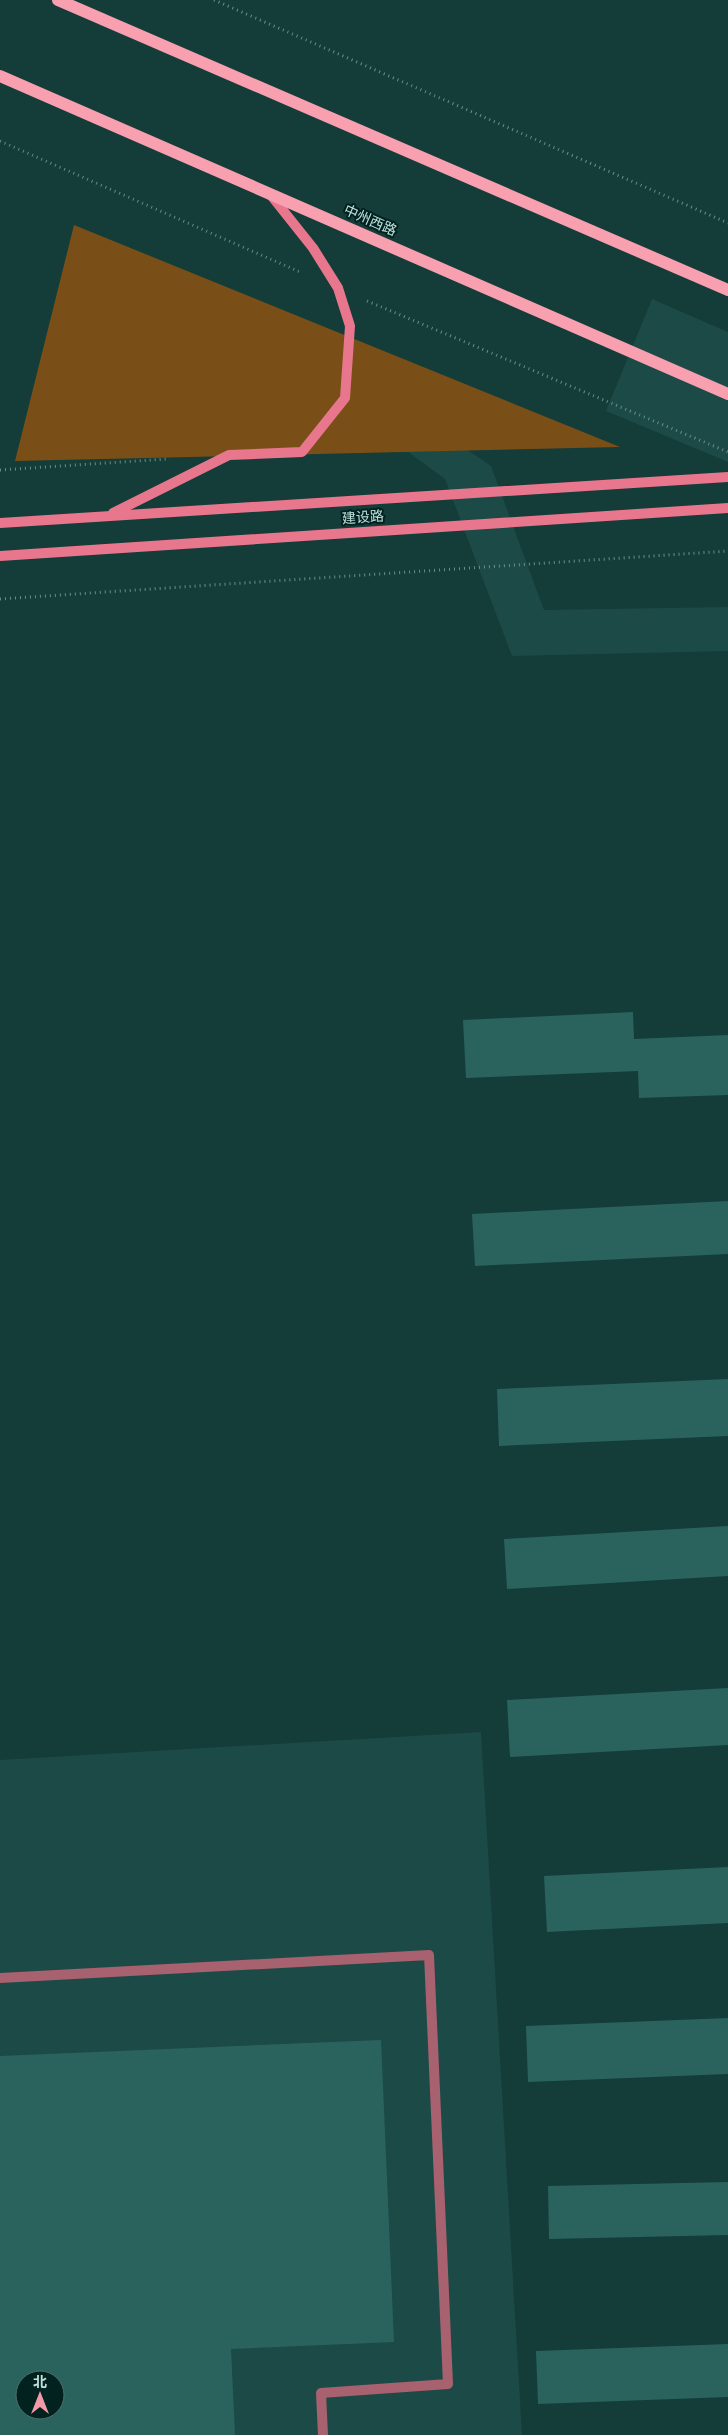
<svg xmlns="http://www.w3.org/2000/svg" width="728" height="2435" font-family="'Alegreya Sans','Noto Sans SC',sans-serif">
<rect width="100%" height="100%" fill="#143c39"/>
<g fill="#1c4a47" fill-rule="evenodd">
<polygon points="652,299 728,332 728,462 606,411"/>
<polygon points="276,319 491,466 544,610 728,607 728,651 512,656 445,479 261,344"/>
<path d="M481,1732L522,2435H0V1760ZM25,2380H55V2410H25Z"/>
</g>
<polygon fill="#7a4f17" points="74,225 620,447 15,461"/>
<g fill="#2a635e" fill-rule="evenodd">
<polygon points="633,1012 634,1039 728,1035 728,1095 639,1098 638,1071 466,1078 463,1020"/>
<polygon points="728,1201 728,1254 475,1266 472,1214"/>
<polygon points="728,1379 728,1436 499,1446 497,1389"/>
<polygon points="728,1526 728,1576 507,1589 504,1539"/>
<polygon points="728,1688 728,1745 510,1757 507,1700"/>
<polygon points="728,1867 728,1923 547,1932 544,1876"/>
<polygon points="728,2018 728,2074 528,2082 526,2026"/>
<path d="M381,2040L394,2342L231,2349L235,2435H0V2056ZM25,2380H55V2410H25Z"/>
<polygon points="728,2182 728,2235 549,2239 548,2186"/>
<polygon points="728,2344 728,2397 538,2404 536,2351"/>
</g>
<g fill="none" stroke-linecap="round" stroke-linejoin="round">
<g stroke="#688e8a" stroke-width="3" stroke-dasharray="1 4" stroke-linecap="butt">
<polyline points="214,0 728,223"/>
<polyline points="0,141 300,272"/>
<polyline points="367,301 728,452"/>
<polyline points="0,470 167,459"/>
<polyline points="0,599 728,551"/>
</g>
<polyline stroke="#a8616e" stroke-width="10" points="0,1978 429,1955 448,2384 321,2393 323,2435"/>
<g stroke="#e8778d" stroke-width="10">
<polyline points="113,513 229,455 302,452 345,398 350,326 338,288 313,248 270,194"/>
<polyline points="0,523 728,477"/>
<polyline points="0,556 728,508"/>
</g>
<g stroke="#f8a0af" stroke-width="12">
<polyline points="58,0 728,290"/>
<polyline points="0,76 728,394"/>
</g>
</g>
<g text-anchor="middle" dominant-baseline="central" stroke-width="4" stroke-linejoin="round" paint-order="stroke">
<g font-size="14" fill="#bfe2de" stroke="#02221f">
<text transform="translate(370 221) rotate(24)">中州西路</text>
<text transform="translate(363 518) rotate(-4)">建设路</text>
</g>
</g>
<g transform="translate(40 2395)"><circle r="24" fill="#02221f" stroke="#4e6f6b"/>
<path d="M0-4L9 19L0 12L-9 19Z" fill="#f39aa9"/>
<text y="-8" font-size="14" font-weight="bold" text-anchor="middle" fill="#bfe2de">北</text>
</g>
</svg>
